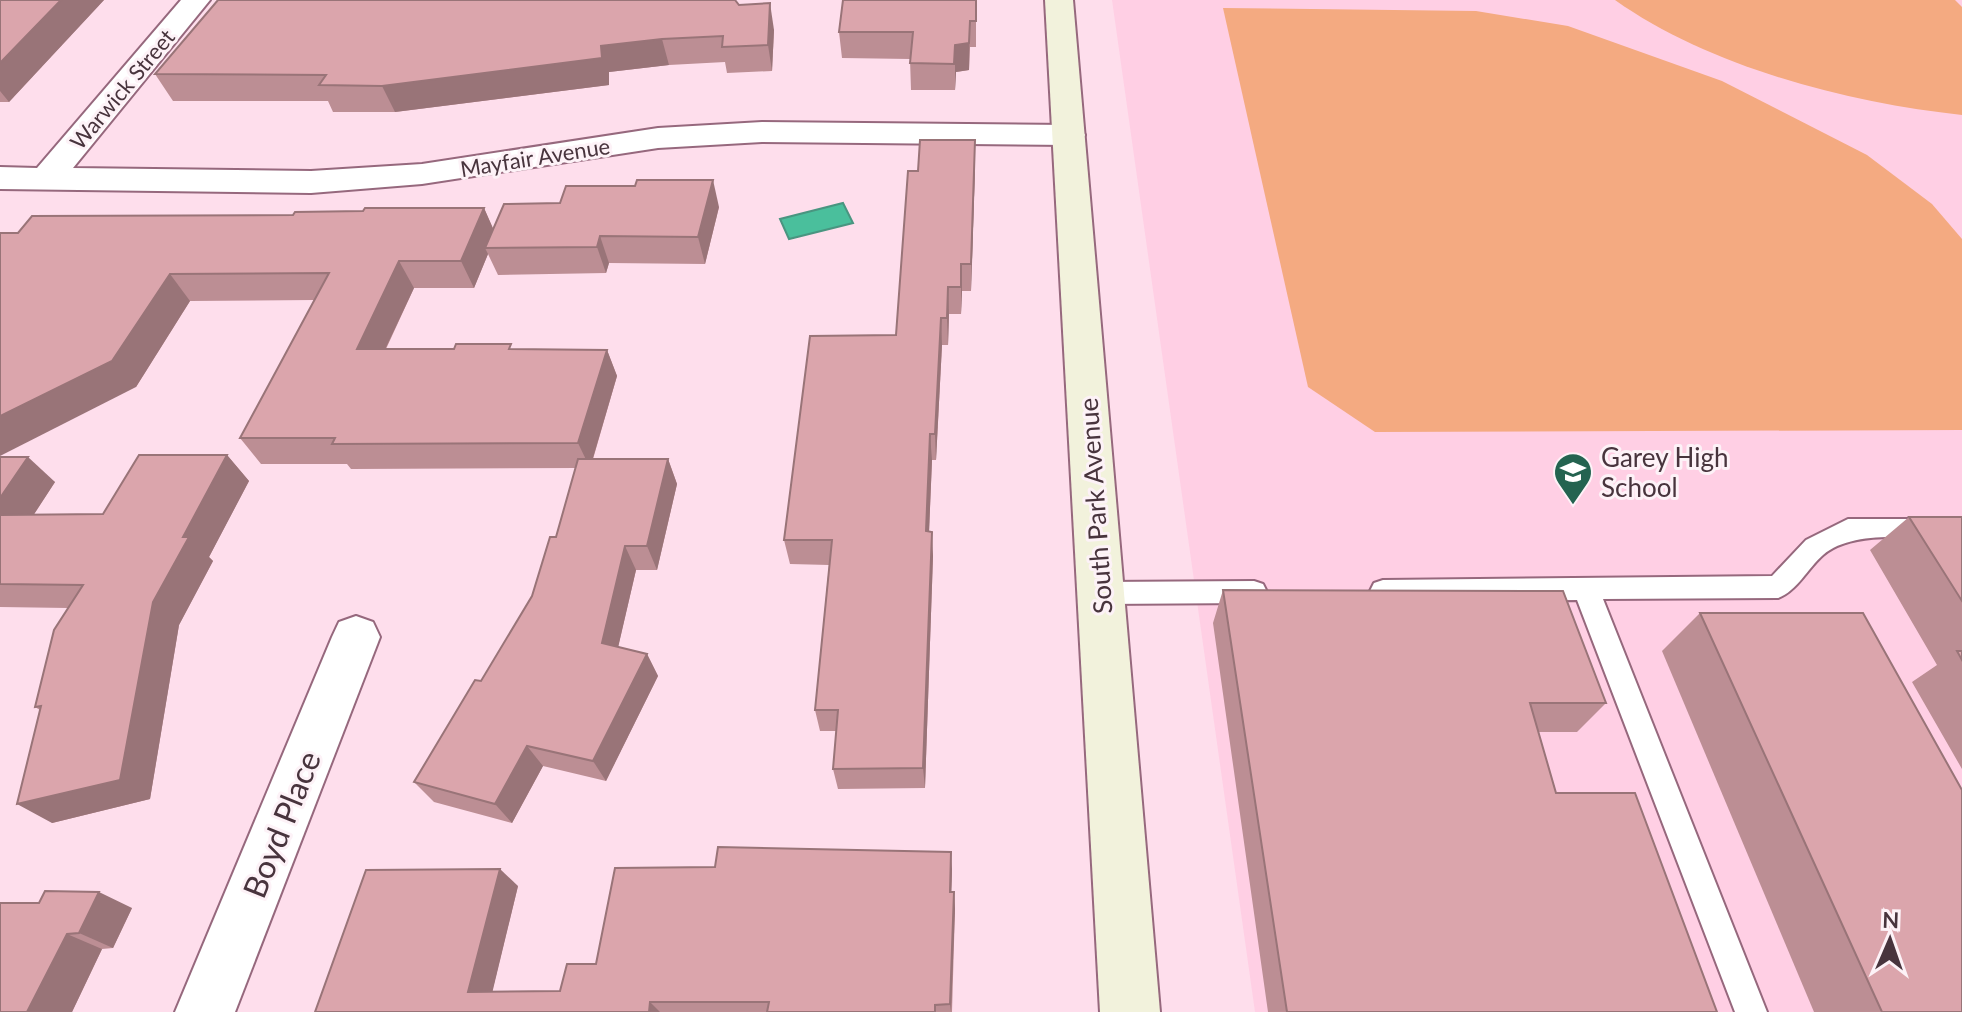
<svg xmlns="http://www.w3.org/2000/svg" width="1962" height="1012" font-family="Lato,sans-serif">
<rect width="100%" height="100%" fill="#fedeec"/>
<polygon fill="#ffcfe4" points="1112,0 1962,0 1962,1012 1255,1012"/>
<g fill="#f4aa81">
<path d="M1615,0H1955L1962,7V115C1849,103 1709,67 1615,0Z"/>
<polygon points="1223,8 1476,11 1568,26 1722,81 1867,155 1932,204 1962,239 1962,430 1375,432 1308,387"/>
</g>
<polygon fill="#4abf9c" stroke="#499580" stroke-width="2" points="843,203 853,223 789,239 780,219"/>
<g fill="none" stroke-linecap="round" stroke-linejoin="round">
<defs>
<g id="lane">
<path d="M1848,519H1962V539C1922,539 1854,528 1823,555C1807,569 1797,591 1778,598L1603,599L1767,1012H1735L1577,600L1383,602L1374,599L1370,591L1374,583L1383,580L1772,576L1806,540Z"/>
<polygon points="1254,581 1263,584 1267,592 1263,600 1254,603 1101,604 1092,601 1088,593 1092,585 1101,582"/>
</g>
<g id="street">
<polygon points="181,0 210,0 73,168 311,171 422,164 658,128 762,122 1069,125 1081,128 1085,135 1081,142 1069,145 762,142 658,148 422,184 311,193 0,189 0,167 37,168"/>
<polygon points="356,616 373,622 380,637 235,1012 175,1012 332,637 339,622"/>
</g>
<polygon id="secondary" points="1045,0 1073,0 1160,1012 1100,1012"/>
</defs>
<use href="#lane" stroke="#96687d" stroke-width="4"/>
<use href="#street" stroke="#96687d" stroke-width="4"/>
<use href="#secondary" stroke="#96687d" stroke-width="4"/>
<use href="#lane" fill="#fff" fill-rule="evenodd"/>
<use href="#street" fill="#fff" fill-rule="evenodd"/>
<use href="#secondary" fill="#f2f2dc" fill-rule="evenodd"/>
</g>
<g fill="#bc8e94">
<polygon points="0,0 104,0 9,102 0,102"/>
<polygon points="976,0 976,47 970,47 969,70 956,72 955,90 911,90 910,59 842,58 839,32"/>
<polygon points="739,5 774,30 772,71 727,73 725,62 669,65 609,72 609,85 395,112 333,112 328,101 173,101 155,74"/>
<polygon points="975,167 971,291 962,291 961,314 949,314 948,345 942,345 936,460 932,460 929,532 933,556 925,788 838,789 833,769 836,731 820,731 815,710 829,565 790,564 784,540 896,335"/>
<polygon points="719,207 705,264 609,263 606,273 498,275 488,254 474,288 414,288 386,349 607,350 617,376 593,459 668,459 677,484 657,570 636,570 618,647 647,654 658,676 606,781 543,766 512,823 434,802 414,782 481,681 532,596 556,537 576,468 351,469 347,464 261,464 240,438 314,300 190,301 136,387 18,233 363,211 484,208 493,229"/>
<polygon points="227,455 249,481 209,557 213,561 179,625 150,799 52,823 40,710 35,707 68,608 0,607 0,457 55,482 34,514 103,514"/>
<polygon points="1909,517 1962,517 1962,769 1912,682 1937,665 1870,550"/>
<polygon points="1223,590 1606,703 1577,732 1538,732 1556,793 1717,1012 1268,1012 1213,623"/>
<polygon points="1700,613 1962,1012 1814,1012 1662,651"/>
<polygon points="952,869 951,892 954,892 955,909 952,1012 315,1012 518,886 492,992 560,991 596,964"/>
<polygon points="0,903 132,908 113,948 102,949 72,1012"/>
</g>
<g fill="#997478">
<polygon points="61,0 104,0 9,102 0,91 0,63"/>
<polygon points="770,3 774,30 772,71 768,45"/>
<polygon points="970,21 969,70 956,72 955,90 955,45"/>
<polygon points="662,39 669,65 609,72 609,85 395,112 382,86 601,46"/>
<polygon points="975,140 975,167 971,291 971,264"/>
<polygon points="713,180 719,207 705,264 698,237"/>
<polygon points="484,208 496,235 485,248 488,254 474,288 461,261"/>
<polygon points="600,236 609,263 606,273 597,247"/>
<polygon points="399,261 414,288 373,375 357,349"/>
<polygon points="961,264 962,291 961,314"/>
<polygon points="170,274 190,301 136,387 0,456 0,416"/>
<polygon points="948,287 949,314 948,345 947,318"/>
<polygon points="941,318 942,345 936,460 935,434"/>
<polygon points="607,350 617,376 590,468 578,443"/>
<polygon points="930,434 932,460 928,556 926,531"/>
<polygon points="227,455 249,481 209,557 213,561 179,625 150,799 52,823 17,804 153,602 183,537"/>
<polygon points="28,457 55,482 18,539 0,524 0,498"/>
<polygon points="668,459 677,484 657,570 647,546"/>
<polygon points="932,532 933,556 925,788 923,768"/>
<polygon points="625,546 636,570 614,665 602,643"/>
<polygon points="647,654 658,676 606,781 593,761"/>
<polygon points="527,746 543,766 512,823 495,804"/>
<polygon points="951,852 952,869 951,909 950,892"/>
<polygon points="500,869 518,886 489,1006 468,992"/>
<polygon points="99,892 132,908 113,948 79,933"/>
<polygon points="954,892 955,909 951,1012 950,1004"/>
<polygon points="67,934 102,949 72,1012 27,1012"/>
<polygon points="650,1002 660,1012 649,1012"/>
</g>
<g fill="#dba5ac" stroke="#997478" stroke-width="2">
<polygon points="0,0 61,0 0,63"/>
<polygon points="218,0 735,0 739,5 770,3 768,45 722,47 723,36 662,39 601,46 602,58 382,86 319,85 326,75 155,74"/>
<polygon points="843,0 976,0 976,21 970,21 969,43 955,45 954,64 910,63 913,32 839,32"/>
<polygon points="920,140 975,140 971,264 961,264 961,287 948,287 947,318 941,318 935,434 930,434 926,531 932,532 923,768 833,769 838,710 815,710 832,540 784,540 810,336 896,335 908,171 918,171"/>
<polygon points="637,180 713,180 698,237 600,236 597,247 485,248 504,204 560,203 566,186 635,186"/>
<polygon points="365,208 484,208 461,261 399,261 357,349 454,349 456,344 511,344 509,349 607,350 578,443 332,444 335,438 240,438 329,273 170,274 112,361 0,416 0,233 18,233 32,216 293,215 295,212 363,211"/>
<polygon points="139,455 227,455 183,537 189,537 153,602 120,780 17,804 41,706 35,707 54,630 83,585 0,584 0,515 103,514"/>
<polygon points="0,457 28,457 0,498"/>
<polygon points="578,459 668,459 647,546 625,546 602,643 647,654 593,761 527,746 495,804 414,782 475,680 481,681 532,596 550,537 556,537"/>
<polygon points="1909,517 1962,517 1962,601"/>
<polygon points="1223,590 1563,591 1606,703 1530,703 1556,793 1635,793 1717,1012 1287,1012"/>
<polygon points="1700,613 1863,613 1962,790 1962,1012 1882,1012"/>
<polygon points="1957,651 1962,651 1962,660"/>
<polygon points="718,847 951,852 950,892 954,892 950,1004 935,1005 935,1012 767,1012 769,1002 650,1002 649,1012 315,1012 366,870 500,869 468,992 560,991 567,964 596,964 615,868 715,867"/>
<polygon points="45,891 99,892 79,933 67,934 27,1012 0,1012 0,903 39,903"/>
</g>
<defs>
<symbol id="school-pin" viewBox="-11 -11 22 30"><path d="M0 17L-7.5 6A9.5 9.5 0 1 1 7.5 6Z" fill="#246350" stroke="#fdf2f7"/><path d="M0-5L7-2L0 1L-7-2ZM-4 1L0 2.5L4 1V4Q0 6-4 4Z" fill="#fff"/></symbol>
</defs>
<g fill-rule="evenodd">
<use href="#school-pin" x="1551" y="450" width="44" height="60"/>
</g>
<g text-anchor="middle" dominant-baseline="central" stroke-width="6" stroke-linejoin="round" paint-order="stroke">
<g font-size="22" fill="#48343d" stroke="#fdf2f7">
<text transform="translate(122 89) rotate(-50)">Warwick Street</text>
<text transform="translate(535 157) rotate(-9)">Mayfair Avenue</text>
</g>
<g font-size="26" fill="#48343d" stroke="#fdf2f7" text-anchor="start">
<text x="1601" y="457">Garey High<tspan x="1601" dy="30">School</tspan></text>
</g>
<g font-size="26" fill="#48343d" stroke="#fdf2f7">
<text transform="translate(1095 506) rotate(-94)">South Park Avenue</text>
</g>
<g font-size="32" fill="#48343d" stroke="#fdf2f7">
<text transform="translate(281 824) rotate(-68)">Boyd Place</text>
</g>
</g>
<g transform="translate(1890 940) rotate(2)" stroke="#fdf2f7" stroke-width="6" paint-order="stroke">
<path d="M0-6L14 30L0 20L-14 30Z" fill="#48343d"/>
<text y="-12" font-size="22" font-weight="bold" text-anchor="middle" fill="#48343d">N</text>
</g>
</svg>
